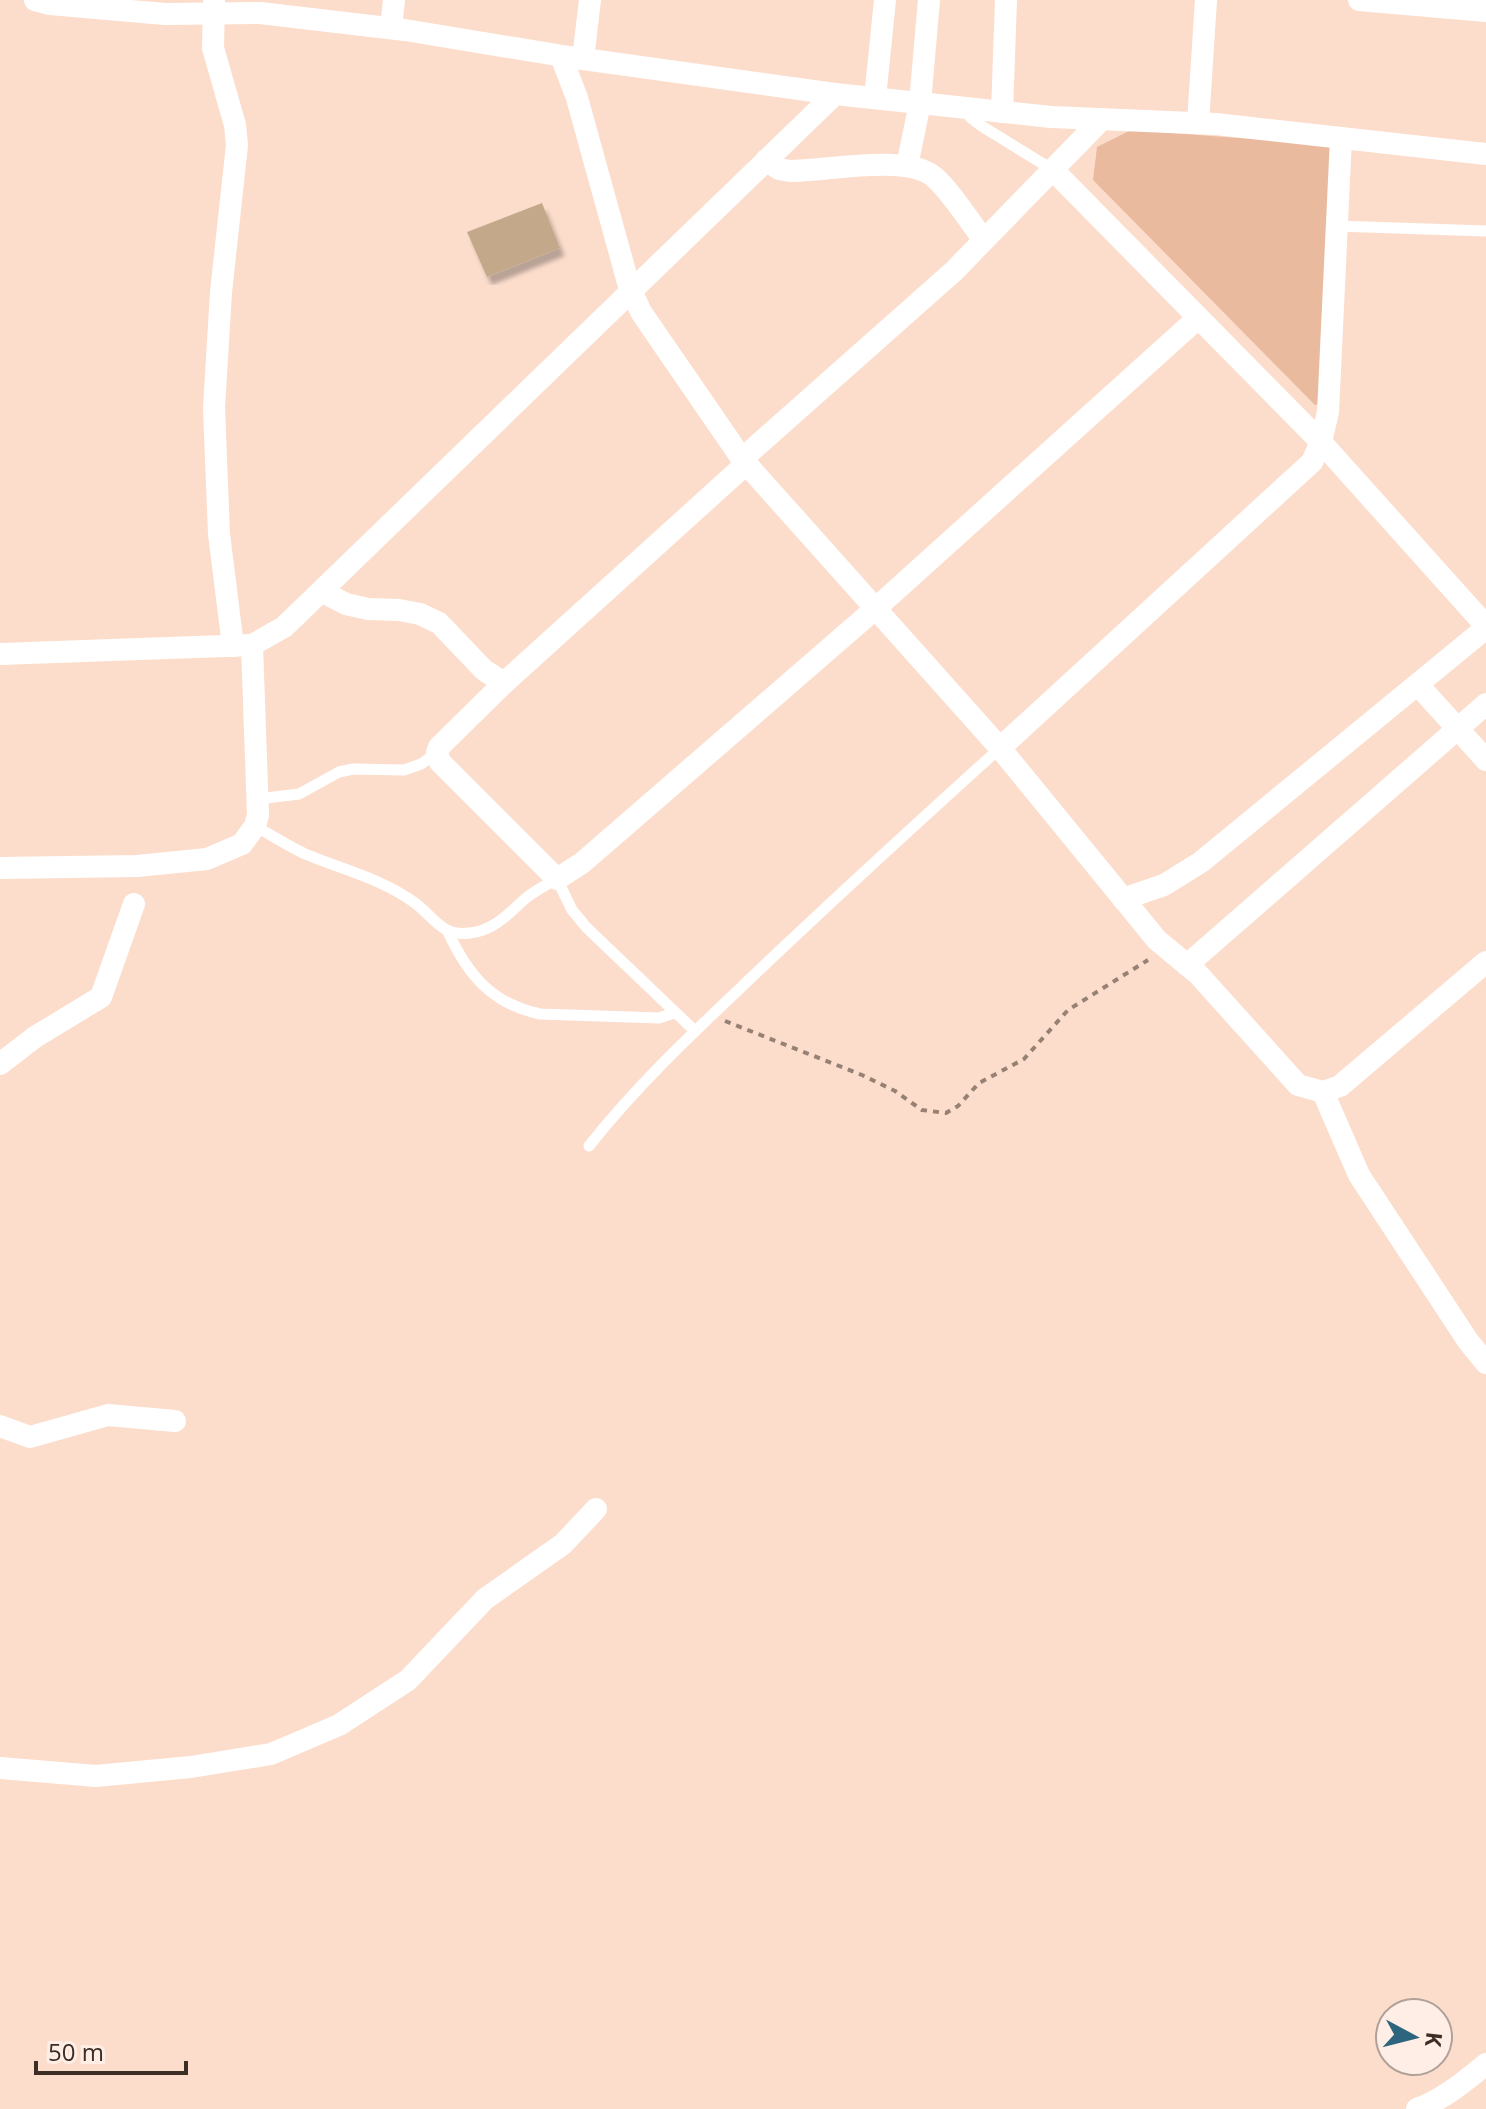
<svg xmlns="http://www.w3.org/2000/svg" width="1486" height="2109" font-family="'Open Sans',sans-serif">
<defs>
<filter id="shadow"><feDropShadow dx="4.5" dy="8" stdDeviation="2" flood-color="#0004"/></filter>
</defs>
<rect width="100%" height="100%" fill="#fcddcc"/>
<polygon fill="#eaba9e" points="1131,130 1332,145 1335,399 1315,405 1093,180 1097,147"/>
<polygon fill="#c3a98a" filter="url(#shadow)" points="542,203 560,248 487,277 467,232"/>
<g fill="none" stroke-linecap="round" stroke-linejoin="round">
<polyline stroke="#978074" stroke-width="4" stroke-dasharray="6 6" stroke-linecap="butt" points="725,1021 862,1075 895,1091 922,1110 946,1113 958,1106 979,1083 1024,1059 1068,1010 1148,960"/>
<g stroke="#fff" stroke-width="11">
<polyline points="968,109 970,117 980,125 1053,170"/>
<polyline points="1336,226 1486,231"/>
<polyline points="258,799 299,794 339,772 353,769 404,770 421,764 437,753"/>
<path d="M255,826C271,835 287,845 303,853C340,869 381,878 415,903C435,918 442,937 470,933C495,930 509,913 526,898C536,890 546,885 557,879L572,910L587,928L695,1031"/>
<path d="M448,932C468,975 492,1004 540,1014L659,1018L674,1013"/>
<path d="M589,1146C638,1084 696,1030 754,975C835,898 917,823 1000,748"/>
</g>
<g stroke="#fff" stroke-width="22">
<polyline points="35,0 50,4 165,14 260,13 405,30 569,57 835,94 1051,117 1216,124 1486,154"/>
<polyline points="1359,0 1486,11"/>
<polyline points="214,1 213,48 235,125 237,145 221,292 214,408 219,534 233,646"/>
<polyline points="391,28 394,0"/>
<polyline points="561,56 577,98 629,286 641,312 742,459 1000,748 1157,940 1198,974 1298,1085 1323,1092 1340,1086 1486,962"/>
<polyline points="583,59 590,0"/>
<polyline points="875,98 885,0"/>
<polyline points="1002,112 1006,0"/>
<polyline points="1198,123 1206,0"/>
<path d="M766,160L779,169L790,171C827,171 904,154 933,176C951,191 969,221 984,240"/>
<polyline points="907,166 920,103 929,0"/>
<polyline points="1053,170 1321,442 1486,626"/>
<polyline points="742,459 954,271 1102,119"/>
<polyline points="323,592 346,604 368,609 399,610 420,614 439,623 484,670 504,683 746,464"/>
<polyline points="0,654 252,645 284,627 835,94"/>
<polyline points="504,683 439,747 437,753 440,762 557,879 582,863 875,609 1198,318"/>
<polyline points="1418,685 1486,760"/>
<polyline points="1000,748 1312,462 1321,442 1328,412 1341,138"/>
<polyline points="0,868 137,866 207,859 242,844 255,826 258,815 252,645"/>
<polyline points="1123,899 1164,885 1201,862 1486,628"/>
<polyline points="1187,965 1486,704"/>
<polyline points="0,1064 35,1037 101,997 134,904"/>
<polyline points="1323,1092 1359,1175 1468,1341 1486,1363"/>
<polyline points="0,1426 30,1437 108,1415 175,1421"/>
<polyline points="0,1768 96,1776 191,1767 271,1754 339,1725 408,1680 485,1599 563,1544 596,1509"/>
<path d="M1417,2109C1443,2100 1465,2081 1486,2064"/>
</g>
</g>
<g transform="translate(1414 2037) rotate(97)"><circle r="38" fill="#feeee5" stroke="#b0a198" stroke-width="2"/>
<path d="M0-6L14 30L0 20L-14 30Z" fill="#2d657f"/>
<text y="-12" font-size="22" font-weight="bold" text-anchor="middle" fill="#3c2d25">K</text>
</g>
<path d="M36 2061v12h150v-12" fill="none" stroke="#3c2d25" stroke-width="4"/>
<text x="48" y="2061" font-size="24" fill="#3c2d25" stroke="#feeee5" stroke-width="6" paint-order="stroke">50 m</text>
</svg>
